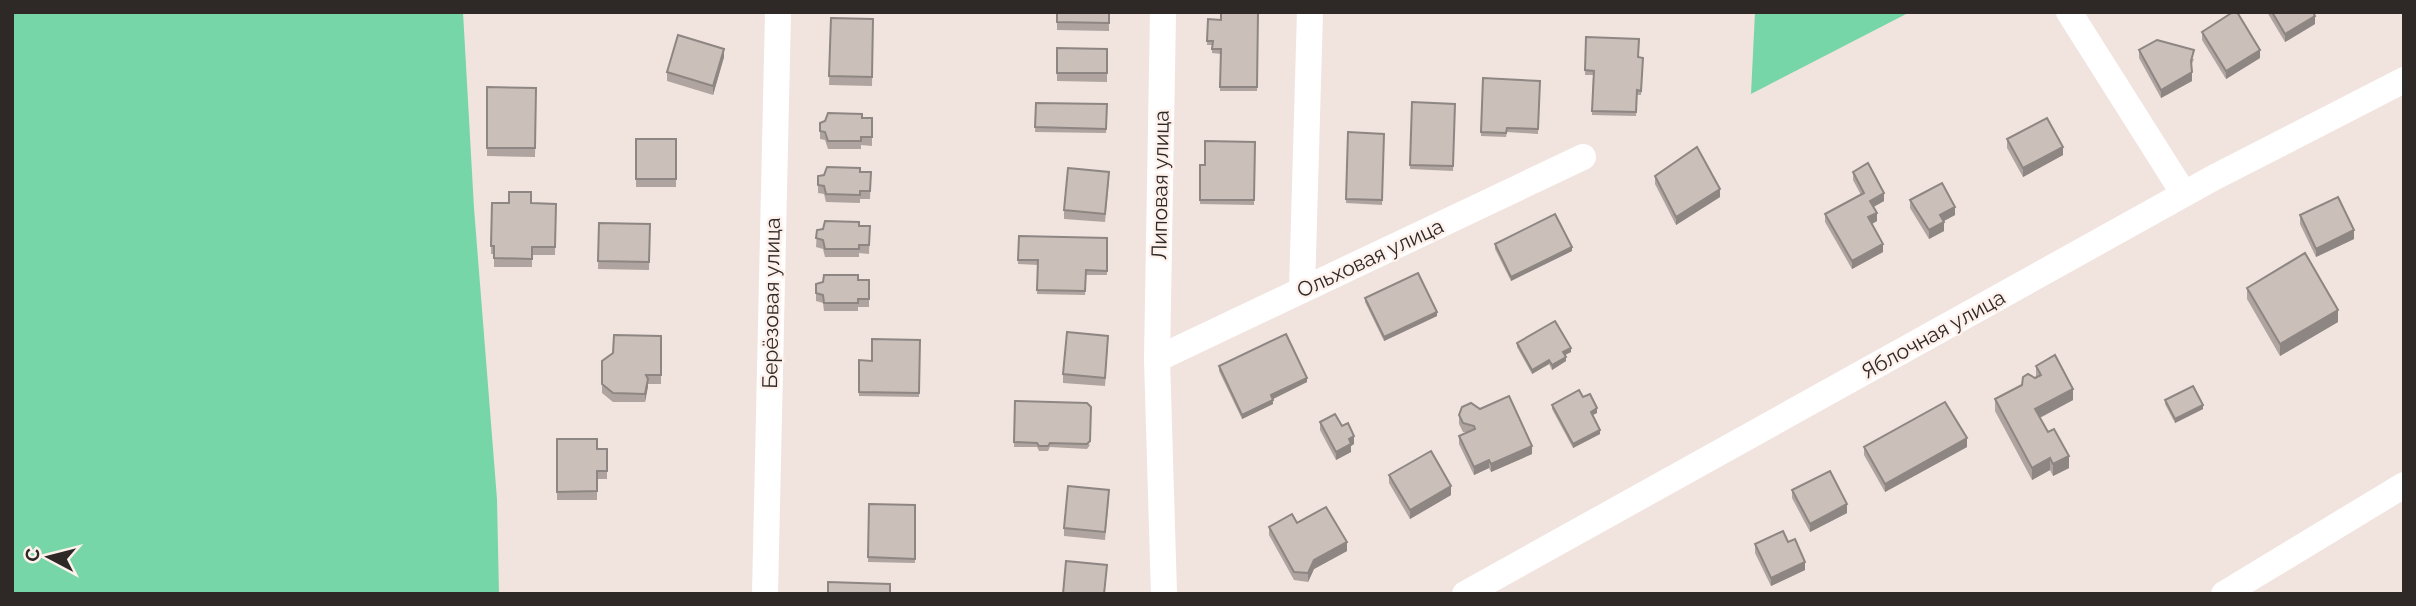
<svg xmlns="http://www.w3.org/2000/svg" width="2416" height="606" font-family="Raleway,sans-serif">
<rect width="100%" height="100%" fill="#f1e4df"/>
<g fill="#77d6a7">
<polygon points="12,12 463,12 474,208 497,499 499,594 12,594"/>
<polygon points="1755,12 1910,12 1751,94"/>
</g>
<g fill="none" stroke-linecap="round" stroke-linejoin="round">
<g stroke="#fff" stroke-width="26">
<polyline points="1163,12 1157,359 1164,594"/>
<polyline points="2069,12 2184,194"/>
<polyline points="1302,290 1310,12"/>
<polyline points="1157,359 1583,157"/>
<polyline points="765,594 778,12"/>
<polyline points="1465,594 2213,178 2404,80"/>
<polyline points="2224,594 2404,485"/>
</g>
</g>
<g fill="#afa49f">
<polygon points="1109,12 1109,31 1057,30 1057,22"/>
<polygon points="1258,12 1257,91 1220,91 1221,54 1212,53 1212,45 1207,45 1208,19 1221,20"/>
<polygon points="2267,12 2313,12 2315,24 2285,42"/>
<polygon points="831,18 873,19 872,86 829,85"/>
<polygon points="2202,32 2260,58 2226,79 2202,40"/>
<polygon points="1586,37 1638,57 1643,62 1641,95 1637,95 1636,116 1592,115 1593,75 1585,75"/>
<polygon points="1057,48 1107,49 1107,82 1057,81"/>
<polygon points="2139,50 2194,59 2191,66 2192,81 2161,98 2139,58"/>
<polygon points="724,57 713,95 667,81 667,72"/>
<polygon points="1483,78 1540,81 1538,134 1507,132 1506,137 1481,136"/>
<polygon points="487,87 536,88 535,157 487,156"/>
<polygon points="1412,102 1455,104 1453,171 1410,169"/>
<polygon points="1036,103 1107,104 1106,133 1035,132"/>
<polygon points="862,118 872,118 872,146 861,145 861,149 828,149 825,140 820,139 820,123"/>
<polygon points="1348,132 1384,134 1382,205 1346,203"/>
<rect x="636" y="139" width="40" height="48"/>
<polygon points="2007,139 2063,155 2023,177 2007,148"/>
<polygon points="1255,142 1254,205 1200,204 1200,165 1205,165"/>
<polygon points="860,172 871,172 870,199 860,199 860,203 826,202 824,194 818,193 818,176"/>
<polygon points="1853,172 1884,201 1873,207 1877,221 1872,224 1883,252 1852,269 1825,222 1825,214 1861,195 1853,180"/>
<polygon points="1655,176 1720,197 1676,225 1655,184"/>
<polygon points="1109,180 1105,222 1064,219 1064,210"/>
<polygon points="1910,200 1955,215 1944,221 1944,231 1929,239 1910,208"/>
<polygon points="492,203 556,204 555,255 532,255 532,267 494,267 494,254 491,254"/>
<polygon points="2300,215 2354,239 2316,257 2300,224"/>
<polygon points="599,223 650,224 649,270 598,269"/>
<polygon points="859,226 870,226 869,254 859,253 859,257 825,257 823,249 816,247 817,230"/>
<polygon points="1019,236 1107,238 1107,275 1086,275 1085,295 1037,294 1038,265 1018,264"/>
<polygon points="1495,244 1572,251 1511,281 1495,249"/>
<polygon points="858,280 869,280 869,307 858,307 858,311 824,311 823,303 816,301 816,284"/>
<polygon points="2247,288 2338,322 2280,356 2247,299"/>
<polygon points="1365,298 1437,316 1384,341 1365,302"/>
<polygon points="661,336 661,384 648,384 645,402 613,402 602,393 602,361 613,353"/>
<polygon points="920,340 919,397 859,396 859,360 872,361"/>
<polygon points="1517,343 1571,352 1565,355 1566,361 1552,370 1549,364 1532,374 1517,347"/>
<polygon points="1108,344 1105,386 1063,383 1063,374"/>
<polygon points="1219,366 1307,382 1273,399 1273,404 1242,419 1219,371"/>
<polygon points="2036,366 2073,400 2040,418 2069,468 2053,476 2050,470 2032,480 1995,411 1995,399 2036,378"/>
<polygon points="1583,397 1597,413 1592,415 1600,434 1573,448 1552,409 1552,405"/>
<polygon points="2165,400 2203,409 2175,423 2165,404"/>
<polygon points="1015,401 1090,445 1087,449 1050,447 1048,451 1039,451 1037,447 1014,447"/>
<polygon points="1459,415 1532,454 1491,472 1489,468 1474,475 1459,444 1459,436 1467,432 1463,432 1459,424"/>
<polygon points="1320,422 1342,426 1354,444 1351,446 1351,452 1336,460 1320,430"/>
<polygon points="557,439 597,449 607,449 607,479 597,479 597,500 557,500"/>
<polygon points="1864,447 1967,447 1885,492 1864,455"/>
<polygon points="1389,475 1451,495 1410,519 1389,483"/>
<polygon points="1792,490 1847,513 1810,532 1792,498"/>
<polygon points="1109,498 1105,540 1064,536 1064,528"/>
<polygon points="869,504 915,505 915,563 868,562"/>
<polygon points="1269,527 1347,551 1314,569 1308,582 1294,580 1269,535"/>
<polygon points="1788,542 1805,570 1771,586 1755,553 1755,544"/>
</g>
<g fill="#8e8682">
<polygon points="2315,16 2315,24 2285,42 2285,34"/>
<polygon points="724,49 724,57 713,95 713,86"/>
<polygon points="2260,50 2260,58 2226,79 2226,71"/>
<polygon points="2192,72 2192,81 2161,98 2161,90"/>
<polygon points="2063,147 2063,155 2023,177 2023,168"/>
<polygon points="1720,189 1720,197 1676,225 1676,217"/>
<polygon points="1884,193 1884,201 1870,209 1870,201"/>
<polygon points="1955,207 1955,215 1940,223 1940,215"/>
<polygon points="1877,213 1877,221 1868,226 1868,217"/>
<polygon points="1944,222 1944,231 1929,239 1929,230"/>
<polygon points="2354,230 2354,239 2316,257 2316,249"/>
<polygon points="1883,244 1883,252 1852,269 1852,261"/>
<polygon points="1572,247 1572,251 1511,281 1511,277"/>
<polygon points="2338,310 2338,322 2280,356 2280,344"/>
<polygon points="1437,312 1437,316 1384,341 1384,337"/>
<polygon points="1571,348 1571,352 1563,356 1563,352"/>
<polygon points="1566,357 1566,361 1552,370 1552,365"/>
<polygon points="1549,360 1549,364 1532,374 1532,370"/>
<polygon points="1307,378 1307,382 1271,400 1271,395"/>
<polygon points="648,379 648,387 645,402 645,394"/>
<polygon points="2073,389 2073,400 2035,420 2035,409"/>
<polygon points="1273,400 1273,404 1242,419 1242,415"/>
<polygon points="2203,405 2203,409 2175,423 2175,419"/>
<polygon points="1597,408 1597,413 1591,416 1591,412"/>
<polygon points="1600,430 1600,434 1573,448 1573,444"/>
<polygon points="1354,436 1354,444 1351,446 1351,452 1336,460 1336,452 1349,439"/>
<polygon points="1967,438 1967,447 1885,492 1885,484"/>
<polygon points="1532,446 1532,454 1491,472 1491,464"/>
<polygon points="2069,456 2069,468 2053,476 2053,464"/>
<polygon points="2050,458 2050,470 2032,480 2032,468"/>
<polygon points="1489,460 1489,468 1474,475 1474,467"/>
<polygon points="1451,486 1451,495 1410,519 1410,510"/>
<polygon points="1847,504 1847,513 1810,532 1810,524"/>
<polygon points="1347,542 1347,551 1314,569 1308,582 1308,573 1314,560"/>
<polygon points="1805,562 1805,570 1771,586 1771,578"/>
</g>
<g fill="#cbbfb9" stroke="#8e8682" stroke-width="2">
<polygon points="1057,12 1109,12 1109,23 1057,22"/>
<polygon points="1221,12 1258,12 1257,87 1220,87 1221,49 1212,49 1213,41 1207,41 1208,19 1221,20"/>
<polygon points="2233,12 2237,12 2260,50 2226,71 2202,32"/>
<polygon points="2272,12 2313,12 2315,16 2285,34"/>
<polygon points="831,18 873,19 872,77 829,76"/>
<polygon points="678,35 724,49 713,86 667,72"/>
<polygon points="1586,37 1639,39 1638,57 1643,58 1641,91 1637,90 1636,112 1592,111 1594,71 1585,70"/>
<polygon points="2157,40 2194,50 2191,61 2192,72 2161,90 2139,50"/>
<polygon points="1057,48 1107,49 1107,73 1057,73"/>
<polygon points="1483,78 1540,81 1538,129 1507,128 1506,133 1481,132"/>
<polygon points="487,87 536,88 535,148 487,148"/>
<polygon points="1412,102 1455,104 1453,166 1410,165"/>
<polygon points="1036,103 1107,104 1106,129 1035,127"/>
<polygon points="828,113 862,114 862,118 872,118 872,137 861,137 861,141 828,141 825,132 820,131 820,123 825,121"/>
<polygon points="2047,118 2063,147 2023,168 2007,139"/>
<polygon points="1348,132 1384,134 1382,200 1346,199"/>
<rect x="636" y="139" width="40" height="40"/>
<polygon points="1205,141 1255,142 1254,200 1200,200 1200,165 1205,165"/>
<polygon points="1697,147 1720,189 1676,217 1655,176"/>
<polygon points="1868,163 1884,193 1870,201 1877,213 1868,217 1883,244 1852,261 1825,214 1864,193 1853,172"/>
<polygon points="827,167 860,168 860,172 871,172 870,191 860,191 860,195 826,194 824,186 818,185 818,176 824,175"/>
<polygon points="1068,168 1109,172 1105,214 1064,210"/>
<polygon points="1942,183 1955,207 1940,215 1944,222 1929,230 1910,200"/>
<polygon points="509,192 531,192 531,203 556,204 555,247 532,247 532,259 494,258 494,246 491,246 492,203 509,203"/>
<polygon points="2338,197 2354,230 2316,249 2300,215"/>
<polygon points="1555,214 1572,247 1511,277 1495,244"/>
<polygon points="825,221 859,222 859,226 870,226 869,245 859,245 859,249 825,249 823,240 816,238 817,230 823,229"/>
<polygon points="599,223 650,224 649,262 598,261"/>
<polygon points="1019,236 1107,238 1107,271 1086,270 1085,291 1037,290 1038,260 1018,260"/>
<polygon points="2305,253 2338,310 2280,344 2247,288"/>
<polygon points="1418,273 1437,312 1384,337 1365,298"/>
<polygon points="824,275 858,275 858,280 869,280 869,299 858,299 858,303 824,303 823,295 816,293 816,284 823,282"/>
<polygon points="1555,321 1571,348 1563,352 1566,357 1552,365 1549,360 1532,370 1517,343"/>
<polygon points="1067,332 1108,336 1105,378 1063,374"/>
<polygon points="1286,334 1307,378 1271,395 1273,400 1242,415 1219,366"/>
<polygon points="614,335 661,336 661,375 646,375 648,379 645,394 613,393 602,384 602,361 613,353"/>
<polygon points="872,339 920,340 919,393 859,392 859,360 872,361"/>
<polygon points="2055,355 2073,389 2035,409 2048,432 2054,429 2069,456 2053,464 2050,458 2032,468 1995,399 2022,385 2023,377 2028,374 2035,378 2041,375 2036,366"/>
<polygon points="2193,386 2203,405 2175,419 2165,400"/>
<polygon points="1579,390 1583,397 1590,394 1597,408 1591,412 1600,430 1573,444 1552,405"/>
<polygon points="1509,396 1532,446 1491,464 1489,460 1474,467 1459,436 1475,429 1474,426 1463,423 1459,415 1462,407 1471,403 1480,409"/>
<polygon points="1015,401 1087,403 1091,407 1090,441 1087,444 1050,443 1048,446 1039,446 1037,443 1014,442"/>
<polygon points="1945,402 1967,438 1885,484 1864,447"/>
<polygon points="1335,414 1342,426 1348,423 1354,436 1349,439 1351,444 1336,452 1320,422"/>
<polygon points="557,439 597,439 597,449 607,449 607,471 597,471 597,491 557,492"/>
<polygon points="1431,451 1451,486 1410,510 1389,475"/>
<polygon points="1830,471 1847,504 1810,524 1792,490"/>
<polygon points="1068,486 1109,490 1105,532 1064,528"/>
<polygon points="869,504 915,505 915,559 868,557"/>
<polygon points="1326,507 1347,542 1314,560 1308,573 1294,572 1269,527 1292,514 1297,523"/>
<polygon points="1783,531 1788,542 1795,539 1805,562 1771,578 1755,544"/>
<polygon points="1066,561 1107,565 1104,594 1063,594"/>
<polygon points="828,582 890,584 890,594 828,594"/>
</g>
<g text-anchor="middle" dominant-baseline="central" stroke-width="5" stroke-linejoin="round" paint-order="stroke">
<g font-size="21" fill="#2e2927" stroke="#fef1ec">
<text transform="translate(1160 185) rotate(-89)">Липовая улица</text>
<text transform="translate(1370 258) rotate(-25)">Ольховая улица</text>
<text transform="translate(771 303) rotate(-89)">Берёзовая улица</text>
<text transform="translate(1933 334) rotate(-29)">Яблочная улица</text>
</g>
</g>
<rect width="2416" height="606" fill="none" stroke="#2e2927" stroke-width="28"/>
<g transform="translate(49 557) rotate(277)" stroke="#fef1ec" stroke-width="5" paint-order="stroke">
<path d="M0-5L12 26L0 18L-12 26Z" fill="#2e2927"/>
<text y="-10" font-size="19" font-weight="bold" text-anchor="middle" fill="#2e2927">С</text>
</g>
</svg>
